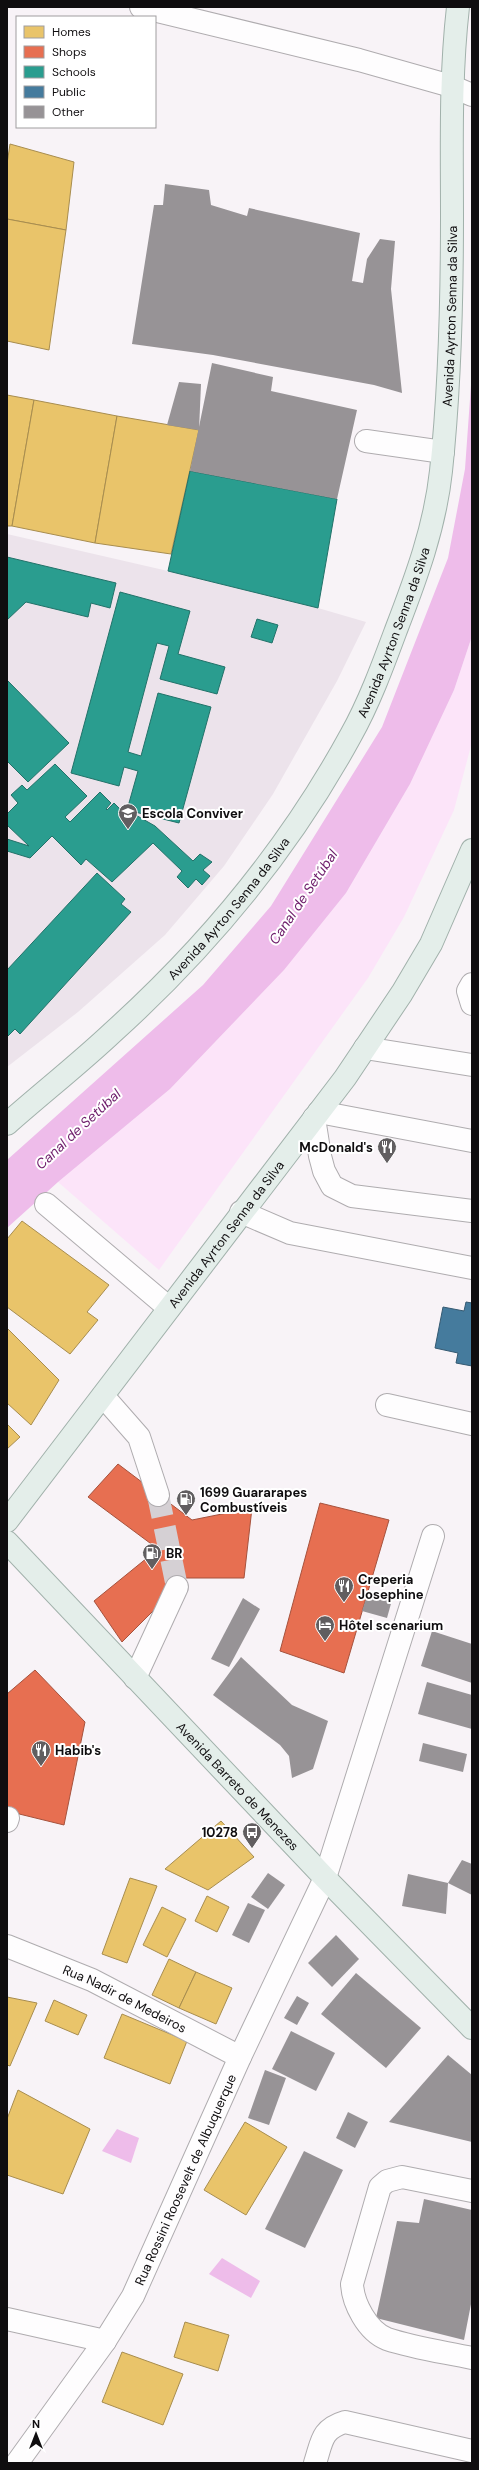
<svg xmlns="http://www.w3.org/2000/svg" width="479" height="2470" font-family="'DM Sans',sans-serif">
<rect width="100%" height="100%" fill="#f8f3f7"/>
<polygon fill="#ece3eb" points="7,534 168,571 318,608 366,622 337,681 273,794 224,866 165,935 78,1012 7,1067"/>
<polygon fill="#fce4f9" points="472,636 472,742 454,810 404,917 368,978 159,1270 58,1182 170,1089 284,970 346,893 410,784 454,690"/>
<g fill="#eebcea">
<polygon points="472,371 472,636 454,690 410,784 346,893 284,970 170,1089 58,1182 7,1228 7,1160 203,985 271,906 382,727 448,558 465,469"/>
<polygon points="117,2129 139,2138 131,2163 102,2151"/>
<polygon points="222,2258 260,2281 251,2298 209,2274"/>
</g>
<g fill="#e9c46a" stroke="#a88d4f">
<polygon points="10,144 74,162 66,230 7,219 7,164"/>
<polygon points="7,219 66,230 49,350 7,341"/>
<polygon points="7,395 34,400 12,526 7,526"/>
<polygon points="34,400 117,416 95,543 12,526"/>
<polygon points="117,416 199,430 171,554 95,543"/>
<polygon points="22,1221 109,1285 87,1312 98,1320 70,1354 7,1307 7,1239"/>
<polygon points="7,1328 59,1380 31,1425 7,1403"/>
<polygon points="7,1424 20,1437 7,1449"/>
<polygon points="221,1821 254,1857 208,1890 165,1869"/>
<polygon points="130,1878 157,1886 127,1963 102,1954"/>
<polygon points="207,1896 229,1907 217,1932 195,1921"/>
<polygon points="162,1907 186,1919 167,1957 143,1945"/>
<polygon points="169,1959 196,1972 179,2008 152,1995"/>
<polygon points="196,1972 232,1988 216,2024 179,2008"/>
<polygon points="7,1997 37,2003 10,2066 7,2065"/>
<polygon points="54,2000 87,2015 78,2035 45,2021"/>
<polygon points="122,2014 187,2041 170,2084 104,2058"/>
<polygon points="18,2090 90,2129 63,2194 7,2175 7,2119"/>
<polygon points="245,2122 287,2147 246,2215 204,2190"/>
<polygon points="185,2322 229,2335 218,2371 174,2357"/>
<polygon points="122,2352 183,2374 163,2425 102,2402"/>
</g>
<g fill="#e76f51" stroke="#a6523d">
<polygon points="118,1464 192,1520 252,1508 244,1578 186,1578 122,1642 94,1601 158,1549 88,1497"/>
<polygon points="320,1503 389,1520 344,1673 280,1651"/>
<polygon points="35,1670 85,1722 64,1825 7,1811 7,1694"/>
</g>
<g fill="#2a9d8f" stroke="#227269">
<polygon points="190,471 337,499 318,608 168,571"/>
<polygon points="7,557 116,583 110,608 91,603 88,617 26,602 7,620"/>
<polygon points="120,592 190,611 178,654 225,667 217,694 160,679 169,646 157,643 128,752 141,756 158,693 211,707 179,823 127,810 138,771 124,767 119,786 71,773"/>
<polygon points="257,619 278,625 272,643 251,637"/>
<polygon points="7,680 69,743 28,782 7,761"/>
<polygon points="55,764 87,796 65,817 70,822 100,792 111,803 106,809 107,810 114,803 124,813 127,810 155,826 193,861 200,854 212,862 203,870 210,876 202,885 196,879 188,888 177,877 182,871 153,843 112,882 86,859 81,865 52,836 30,858 7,851 7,839 29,846 7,825 7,814 18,803 11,795 22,785 27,790"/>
<polygon points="97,873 125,899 121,904 131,912 20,1034 15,1029 7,1037 7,970"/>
</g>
<polygon fill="#457b9d" stroke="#355a72" points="466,1302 472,1303 472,1366 456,1363 458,1353 435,1348 443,1307 464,1311"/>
<g fill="#979396">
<polygon points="165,184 209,190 211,205 247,216 249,208 360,233 352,281 363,283 367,259 380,239 395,241 391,289 402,393 374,385 213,355 132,344 154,205 163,205"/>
<polygon points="212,363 273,377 271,391 357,410 337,499 190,471"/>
<polygon points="179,382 201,384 199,430 167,425"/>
<polygon points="368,1593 392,1600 387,1618 362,1611"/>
<polygon points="243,1598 260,1609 229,1667 211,1659"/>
<polygon points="432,1631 472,1644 472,1683 421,1666"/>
<polygon points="241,1657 292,1705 328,1721 313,1769 292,1778 289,1756 280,1745 213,1695"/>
<polygon points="427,1682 472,1695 472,1729 418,1714"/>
<polygon points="423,1743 467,1754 463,1772 419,1761"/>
<polygon points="462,1860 472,1864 472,1895 448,1883"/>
<polygon points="268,1873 285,1885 268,1909 251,1897"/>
<polygon points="408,1874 448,1883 446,1914 402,1906"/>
<polygon points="248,1903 265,1910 249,1943 232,1935"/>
<polygon points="336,1935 359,1959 332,1987 308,1963"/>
<polygon points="356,1973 421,2028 386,2068 321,2014"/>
<polygon points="297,1996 309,2003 297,2025 284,2018"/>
<polygon points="291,2031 335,2053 316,2091 272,2069"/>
<polygon points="448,2055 472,2075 472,2142 389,2122"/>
<polygon points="265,2070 286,2078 269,2125 248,2118"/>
<polygon points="348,2112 368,2122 355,2148 336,2138"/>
<polygon points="304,2151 343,2170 305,2248 265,2229"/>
<polygon points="424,2199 472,2210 472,2299 464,2340 376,2318 397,2221 419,2223"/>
</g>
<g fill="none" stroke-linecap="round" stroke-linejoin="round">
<polyline stroke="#d5d0d4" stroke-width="22" stroke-dasharray="22 11" stroke-linecap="butt" points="158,1495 177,1587"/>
<defs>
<g id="minor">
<polyline points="141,7 359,60 451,86 472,95"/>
<polyline points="366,441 443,452"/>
<polyline points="472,984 468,991 472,1004"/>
<polyline points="365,1048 472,1065"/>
<polyline points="319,1112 472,1141"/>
<polyline points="314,1118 320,1156 324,1171 332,1186 352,1196 472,1211"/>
<polyline points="46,1204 169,1308"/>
<polyline points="241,1212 290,1233 472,1268"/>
<polyline points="103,1396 139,1437 158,1495"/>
<polyline points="387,1405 472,1424"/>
<polyline points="135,1678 177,1587"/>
<polyline points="7,1821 8,1818"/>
<path id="s1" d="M7,1946L92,1980L240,2057"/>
<path d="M472,2191L402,2177L387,2181L380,2187L352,2284C353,2303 367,2331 387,2339C414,2348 444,2352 472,2358"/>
<polyline points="7,2319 105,2341"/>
<path id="s2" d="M17,2463L105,2341L133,2296L240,2057L325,1878L433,1536"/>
<path d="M315,2463C322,2442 321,2429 345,2422L472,2451"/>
</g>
<g id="major">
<path id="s3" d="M7,1124C42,1093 79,1064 113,1032C207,947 290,847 351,735C369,703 383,665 396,630C416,578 435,527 441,471C450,387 452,302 452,217C452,146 450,77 458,7"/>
<path id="s4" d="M7,1521L345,1078L402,993L431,944L472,850"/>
<path id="s5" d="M7,1542L325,1878L472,2028"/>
</g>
</defs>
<use href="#minor" stroke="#afacaf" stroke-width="24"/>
<use href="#major" stroke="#a1b1ab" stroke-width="24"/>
<use href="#minor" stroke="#fefdfe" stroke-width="22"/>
<use href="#major" stroke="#e4eeea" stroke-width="22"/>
</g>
<defs>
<symbol id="school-pin" viewBox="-11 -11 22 30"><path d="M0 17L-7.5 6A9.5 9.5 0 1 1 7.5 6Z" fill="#615e60" stroke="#fff"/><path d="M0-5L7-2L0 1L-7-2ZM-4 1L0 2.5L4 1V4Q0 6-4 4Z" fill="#fff"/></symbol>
<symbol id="restaurant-pin" viewBox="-11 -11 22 30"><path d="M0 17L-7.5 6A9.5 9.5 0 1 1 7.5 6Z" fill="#615e60" stroke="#fff"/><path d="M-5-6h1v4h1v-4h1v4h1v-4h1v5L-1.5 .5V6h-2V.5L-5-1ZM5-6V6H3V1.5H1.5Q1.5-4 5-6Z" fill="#fff"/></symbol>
<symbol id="fuel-pin" viewBox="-11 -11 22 30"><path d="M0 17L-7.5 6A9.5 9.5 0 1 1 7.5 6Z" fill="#615e60" stroke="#fff"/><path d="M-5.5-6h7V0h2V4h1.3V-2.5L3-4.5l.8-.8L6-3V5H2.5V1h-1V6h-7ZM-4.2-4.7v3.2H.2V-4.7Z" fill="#fff"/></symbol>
<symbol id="hotel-pin" viewBox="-11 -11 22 30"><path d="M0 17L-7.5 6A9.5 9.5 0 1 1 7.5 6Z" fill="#615e60" stroke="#fff"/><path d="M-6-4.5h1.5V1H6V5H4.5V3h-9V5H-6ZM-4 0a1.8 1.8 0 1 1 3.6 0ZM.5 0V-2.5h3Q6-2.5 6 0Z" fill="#fff"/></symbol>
<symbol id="bus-pin" viewBox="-11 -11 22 30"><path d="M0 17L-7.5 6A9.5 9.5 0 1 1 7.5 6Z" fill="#615e60" stroke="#fff"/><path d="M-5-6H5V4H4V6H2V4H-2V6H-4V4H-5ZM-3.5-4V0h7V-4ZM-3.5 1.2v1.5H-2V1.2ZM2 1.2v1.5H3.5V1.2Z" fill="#fff"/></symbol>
</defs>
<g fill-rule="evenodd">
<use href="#school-pin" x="117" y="802" width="22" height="30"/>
<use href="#restaurant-pin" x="376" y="1136" width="22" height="30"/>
<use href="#fuel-pin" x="175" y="1488" width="22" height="30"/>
<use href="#fuel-pin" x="141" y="1542" width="22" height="30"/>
<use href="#restaurant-pin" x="333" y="1575" width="22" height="30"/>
<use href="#hotel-pin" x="314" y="1614" width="22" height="30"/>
<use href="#restaurant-pin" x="30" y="1739" width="22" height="30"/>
<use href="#bus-pin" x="241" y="1821" width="22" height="30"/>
</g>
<g text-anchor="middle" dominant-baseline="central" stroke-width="4" stroke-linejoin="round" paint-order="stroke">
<g font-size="13" fill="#0f0d0f" stroke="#fff">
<text stroke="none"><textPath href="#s3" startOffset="958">Avenida Ayrton Senna da Silva</textPath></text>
<text stroke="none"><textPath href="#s3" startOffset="634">Avenida Ayrton Senna da Silva</textPath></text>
<text stroke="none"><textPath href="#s3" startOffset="310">Avenida Ayrton Senna da Silva</textPath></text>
<text stroke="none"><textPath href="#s4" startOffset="361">Avenida Ayrton Senna da Silva</textPath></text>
<text stroke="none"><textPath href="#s5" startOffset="336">Avenida Barreto de Menezes</textPath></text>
<text stroke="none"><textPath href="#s1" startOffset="129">Rua Nadir de Medeiros</textPath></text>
<text stroke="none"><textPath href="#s2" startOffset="331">Rua Rossini Roosevelt de Albuquerque</textPath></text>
</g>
<g font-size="13" font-weight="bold" fill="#0f0d0f" stroke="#fff" text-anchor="start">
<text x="142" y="813">Escola Conviver</text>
<text x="373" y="1147" text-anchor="end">McDonald's</text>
<text x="200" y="1492">1699 Guararapes<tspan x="200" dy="15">Combustíveis</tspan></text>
<text x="166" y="1553">BR</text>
<text x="358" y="1579">Creperia<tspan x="358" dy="15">Josephine</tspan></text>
<text x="339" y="1625">Hôtel scenarium</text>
<text x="55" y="1750">Habib's</text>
<text x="238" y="1832" text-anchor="end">10278</text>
</g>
<g font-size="14" font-style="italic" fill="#6e1d6b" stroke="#fff">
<text transform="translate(303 897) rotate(-56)">Canal de Setúbal</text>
<text transform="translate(78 1129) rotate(-43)">Canal de Setúbal</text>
</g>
</g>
<rect width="479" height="2470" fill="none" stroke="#0f0d0f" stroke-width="16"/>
<rect x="16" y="16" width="140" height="112" fill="#ffffff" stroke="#9f9e9f"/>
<rect x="24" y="26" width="20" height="12" fill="#e9c46a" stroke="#9f9e9f"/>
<text x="52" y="36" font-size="12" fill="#0f0d0f">Homes</text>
<rect x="24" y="46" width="20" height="12" fill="#e76f51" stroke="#9f9e9f"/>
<text x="52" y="56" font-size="12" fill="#0f0d0f">Shops</text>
<rect x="24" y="66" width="20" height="12" fill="#2a9d8f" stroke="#9f9e9f"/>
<text x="52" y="76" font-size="12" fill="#0f0d0f">Schools</text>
<rect x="24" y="86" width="20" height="12" fill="#457b9d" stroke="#9f9e9f"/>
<text x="52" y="96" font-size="12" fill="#0f0d0f">Public</text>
<rect x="24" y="106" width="20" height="12" fill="#979396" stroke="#9f9e9f"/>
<text x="52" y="116" font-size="12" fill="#0f0d0f">Other</text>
<g transform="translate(36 2434)" stroke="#ffffff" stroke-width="3" paint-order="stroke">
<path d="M0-3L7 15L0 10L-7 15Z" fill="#0f0d0f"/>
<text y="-6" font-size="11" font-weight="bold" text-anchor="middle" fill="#0f0d0f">N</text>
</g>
</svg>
